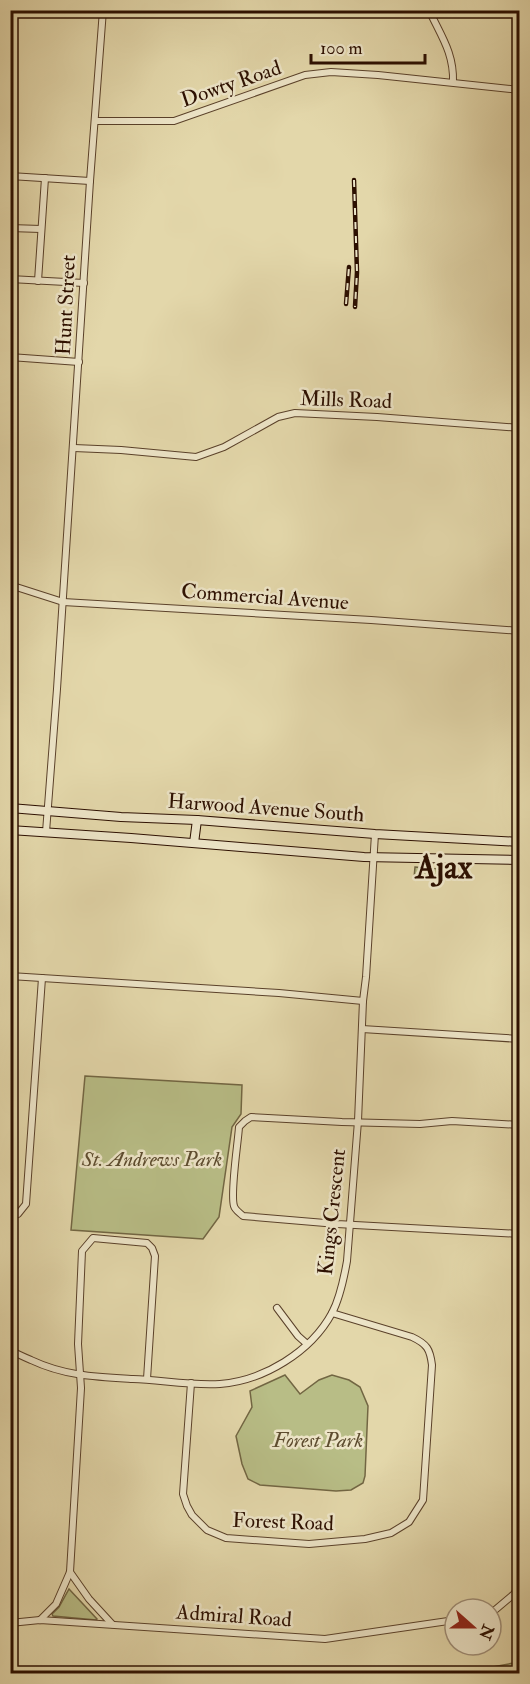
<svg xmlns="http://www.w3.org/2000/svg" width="530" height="1684" font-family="'IM FELL Double Pica',serif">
<rect width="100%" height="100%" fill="#e3d7aa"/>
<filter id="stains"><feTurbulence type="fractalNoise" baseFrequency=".00333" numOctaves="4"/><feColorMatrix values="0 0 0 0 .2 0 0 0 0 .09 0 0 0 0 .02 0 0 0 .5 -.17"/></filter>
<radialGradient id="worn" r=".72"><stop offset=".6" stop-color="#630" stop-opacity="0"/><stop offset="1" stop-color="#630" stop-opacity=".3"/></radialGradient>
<g fill="#b8bd86" stroke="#726643" stroke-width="1.5">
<polygon points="415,867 450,870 441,880 430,877 414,878"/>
<polygon points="85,1076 242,1085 241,1114 232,1127 219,1217 203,1239 71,1230"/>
<polygon points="285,1375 300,1394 319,1380 332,1375 349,1380 360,1387 368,1406 365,1476 363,1483 351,1490 336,1491 260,1485 248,1479 242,1464 236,1436 252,1407 250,1391"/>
<polygon points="69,1589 97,1619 96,1620 53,1616 52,1614 59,1607"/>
<polygon points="519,1662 519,1673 460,1673"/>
</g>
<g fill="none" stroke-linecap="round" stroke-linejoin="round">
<defs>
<g id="street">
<path d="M429,10C441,36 454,53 453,82"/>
<polyline points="95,121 174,121 305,75 331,72 378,75 520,90"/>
<polyline points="10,176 90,181"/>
<polyline points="10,228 41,229"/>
<polyline points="10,279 84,283"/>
<polyline points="38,281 45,178"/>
<polyline points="10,357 79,362"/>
<polyline points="74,448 121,450 196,457 224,447 278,417 295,413 377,417 520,428"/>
<polyline points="10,585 63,602 371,620 520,631"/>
<polyline points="46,832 57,689 90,181 103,10"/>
<polyline points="10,976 279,993 363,1001"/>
<polyline points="362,1029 520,1039"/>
<path d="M520,1125L452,1121L420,1124L342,1122L251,1117L245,1121L239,1127C238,1143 230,1193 234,1206C235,1210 240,1213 243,1216L337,1224L520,1234"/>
<polyline points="10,1218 18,1214 26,1204 42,978"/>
<polyline points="277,1308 298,1336 307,1344"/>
<path d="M10,1350C17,1354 24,1357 31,1360C65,1376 96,1377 133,1379C161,1380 192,1386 220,1384C263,1381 311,1352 332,1313C340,1298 344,1278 347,1261L358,1121L363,1001L366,977L375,834"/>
<path d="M191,1383L183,1494L187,1506L192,1515L207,1530L226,1538L309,1544L365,1539L391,1533L409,1522L423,1500L432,1365C430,1349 427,1344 412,1337L332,1313"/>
<polyline points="70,1572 89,1599 112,1624"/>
<polyline points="491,1611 495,1610 514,1594 520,1585"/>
<polyline points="40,1620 56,1604 70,1572 81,1388 78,1344 82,1251 93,1238 147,1243 152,1248 155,1256 147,1379"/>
<polyline points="10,1623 40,1620 325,1639 455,1620"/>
</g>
<g id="secondary">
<polyline points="10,808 121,817 197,820 375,834 520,842"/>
<polyline points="10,830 131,838 364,857 520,860"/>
<polyline points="194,843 197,820"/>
</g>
</defs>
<use href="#street" stroke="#5a412a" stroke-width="8"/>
<use href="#secondary" stroke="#2c0f00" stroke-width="10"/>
<use href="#street" stroke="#ede5c8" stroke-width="6"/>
<use href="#secondary" stroke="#ede5c8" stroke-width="8"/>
<defs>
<g id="rail">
<polyline points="354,180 357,272 355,307"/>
<polyline points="346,304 349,267"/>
</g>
</defs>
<use href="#rail" stroke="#2c0f00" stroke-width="4.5"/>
<use href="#rail" stroke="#ede5c8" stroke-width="2" stroke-dasharray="7" stroke-linecap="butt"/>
</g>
<g text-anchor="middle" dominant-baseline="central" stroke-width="5" stroke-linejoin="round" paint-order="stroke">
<g font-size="21" fill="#2c0f00" stroke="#ede5c8">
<text transform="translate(231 84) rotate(-19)">Dowty Road</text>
<text transform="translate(66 305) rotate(-87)">Hunt Street</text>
<text transform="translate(346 400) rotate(2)">Mills Road</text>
<text transform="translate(265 597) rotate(4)">Commercial Avenue</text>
<text transform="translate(266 808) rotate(4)">Harwood Avenue South</text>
<text transform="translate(332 1212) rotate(-84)">Kings Crescent</text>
<text transform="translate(283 1522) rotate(2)">Forest Road</text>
<text transform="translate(234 1616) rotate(4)">Admiral Road</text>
</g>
<g font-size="21" font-style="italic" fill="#5d4c2f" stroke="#ede5c8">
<text x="152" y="1159">St. Andrews Park</text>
<text x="318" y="1440">Forest Park</text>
</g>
<g font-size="33" font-weight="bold" fill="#2c0f00" stroke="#ede5c8">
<text x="444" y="867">Ajax</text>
</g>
</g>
<rect width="530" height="1684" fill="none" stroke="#e3d7aa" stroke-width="36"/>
<rect x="12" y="12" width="506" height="1660" fill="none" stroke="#2c0f00" stroke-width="3"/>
<rect x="18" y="18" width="494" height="1648" fill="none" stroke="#2c0f00" stroke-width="1.5"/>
<g transform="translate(473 1627) rotate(111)"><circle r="28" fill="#ede5c8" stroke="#a08f78" stroke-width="1.5"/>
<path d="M0-4.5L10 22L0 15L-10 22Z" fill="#8f2418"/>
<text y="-9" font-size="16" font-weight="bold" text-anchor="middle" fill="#2c0f00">N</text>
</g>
<path d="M311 54v9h114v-9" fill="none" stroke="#2c0f00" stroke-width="3"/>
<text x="320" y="54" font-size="18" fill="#2c0f00" stroke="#ede5c8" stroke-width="4.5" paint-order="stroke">100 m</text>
<rect width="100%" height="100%" filter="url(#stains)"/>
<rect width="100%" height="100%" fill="url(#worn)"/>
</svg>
